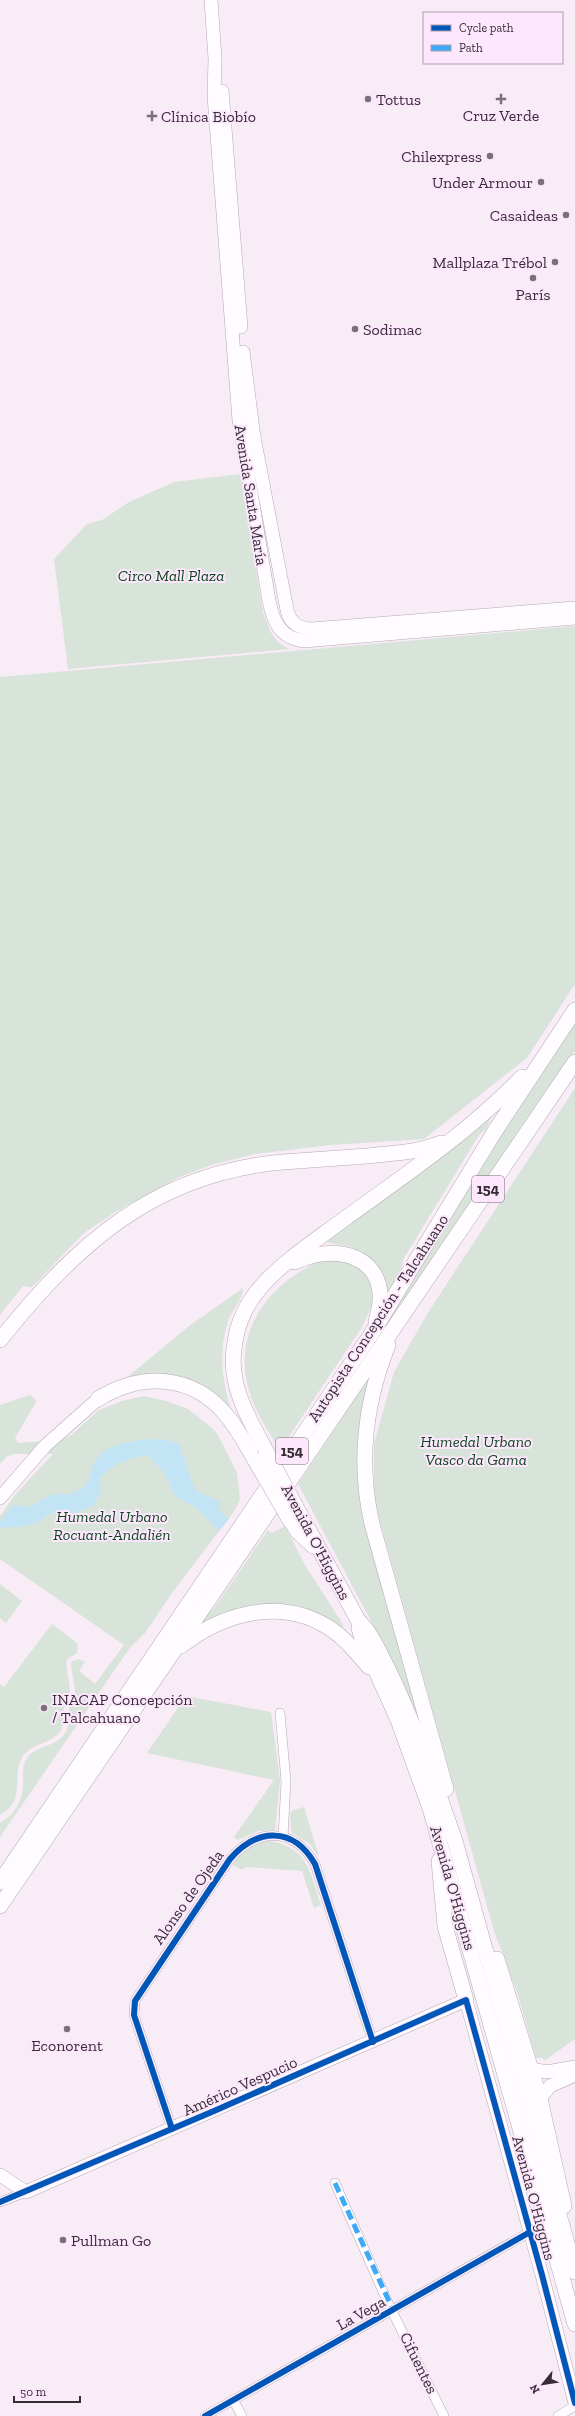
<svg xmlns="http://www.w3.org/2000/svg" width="575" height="2416" font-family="'Zilla Slab',serif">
<rect width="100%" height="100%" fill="#f8ecf7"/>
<g fill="#d8e3da">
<path d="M240,474L263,612C269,629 272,641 290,649L68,669L54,559L87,524L102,520L129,502L174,482Z"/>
<polygon points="575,626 575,984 527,1058 424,1139 331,1145 255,1154 211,1165 180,1177 117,1211 84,1233 32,1287 23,1286 0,1315 0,677"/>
<polygon points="575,1019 575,1051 339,1400 300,1449 489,1150"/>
<polygon points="575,1088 575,2039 544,2061 543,2058 536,2058 518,1995 494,1931 374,1500 374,1444 394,1372 429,1311"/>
<polygon points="492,1115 487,1128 479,1135 404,1258 400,1273 388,1291 368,1257 351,1247 325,1242 459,1144"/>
<path d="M324,1259C347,1258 376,1269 373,1298C372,1308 366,1318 362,1327L280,1450C270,1434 259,1418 252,1400C228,1335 266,1284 324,1259Z"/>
<path d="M243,1288C244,1296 234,1308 230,1316C217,1350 222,1382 233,1416L208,1392L124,1380L189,1326Z"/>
<polygon points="368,1379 370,1381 358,1468 429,1753 379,1636 298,1484"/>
<path d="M30,1395L34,1398L36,1402L15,1438L18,1443L60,1440L71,1435L99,1410L122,1401L144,1396L166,1401L188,1409L212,1428L218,1435L237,1473L240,1499L235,1510L172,1593L145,1633L129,1649L0,1837V1823C16,1815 24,1798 23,1780C23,1774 22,1768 25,1762C29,1751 41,1748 51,1744C70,1736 68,1726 69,1710C69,1703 75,1699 75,1693C75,1683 71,1673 71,1662L78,1659L85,1662L79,1671L95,1684L124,1645L0,1559V1516L15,1495L53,1454H14L6,1457L0,1464V1405Z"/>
<polygon points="285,1526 305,1565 344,1626 340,1627 297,1609 202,1626 200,1622 215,1607 268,1530 272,1533"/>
<polygon points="0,1584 22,1601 6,1623 0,1618"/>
<path d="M52,1624L78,1644L77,1653L67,1659C65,1670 70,1681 70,1692C70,1698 66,1703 64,1709C63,1714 64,1720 63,1725C59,1744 31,1741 22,1758C11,1778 27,1800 0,1815V1684L4,1687Z"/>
<polygon points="186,1696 271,1712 280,1780 275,1830 258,1831 238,1840 234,1837 274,1780 147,1753"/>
<polygon points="304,1807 319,1857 309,1843 292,1833 291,1830 290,1814 293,1810"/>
<path d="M269,1841C308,1847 310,1872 321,1905L314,1908L302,1871L246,1867L242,1870L233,1865C241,1850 252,1844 269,1841Z"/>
</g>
<path fill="#c3e4f4" d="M147,1439L168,1440L179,1444L194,1487L198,1492L220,1501V1511L229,1519L219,1531L197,1508L175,1496L165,1474L148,1455C127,1459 114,1463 99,1479L101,1490L94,1506L75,1513H51L37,1523L25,1526L0,1528V1521L13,1505L30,1507L52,1494H71L86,1486C89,1479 90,1472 93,1465C102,1445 128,1442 147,1439Z"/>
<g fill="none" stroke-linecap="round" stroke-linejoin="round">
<defs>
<g id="street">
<polyline points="280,1713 286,1781 283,1837"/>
<path d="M172,2129L134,2015L135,2001L230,1859C257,1828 293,1826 315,1864L373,2042"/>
<polyline points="335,2183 388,2303 444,2416"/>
<polyline points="0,2202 26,2192"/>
<polyline points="233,2400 242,2416"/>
<polyline points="205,2416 530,2232"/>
<polyline points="558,2416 575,2406"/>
</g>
<g id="secondary">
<path d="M211,0L215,59L214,96L239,420L269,601C273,621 280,638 304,641L575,618"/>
<polyline points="222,91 241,327"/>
<path d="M243,352L254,437L287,610C290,623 299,629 312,629L575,608"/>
<polyline points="0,1498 45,1446 98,1399"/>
<polyline points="531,2069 547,2072 575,2067"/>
<polyline points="540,2099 550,2086 575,2075"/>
<polyline points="0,2175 26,2192 466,2000 542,2275 575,2403"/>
</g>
<g id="primary">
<path d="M295,1262C345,1239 395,1263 376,1321"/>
<path d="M0,1340C77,1244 154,1173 283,1162C311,1160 339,1158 367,1156C392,1153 417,1153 441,1143"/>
<path d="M388,1345C365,1403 358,1463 372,1524L446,1789"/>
<path d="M98,1399C142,1372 193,1374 227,1416C238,1429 246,1445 255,1460"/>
<path d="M264,1447C246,1414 227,1381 235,1342C238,1322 247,1303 260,1288C284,1260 318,1239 347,1217C408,1173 470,1131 522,1077"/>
<path d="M295,1505L358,1620C372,1634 379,1652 388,1669C415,1725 435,1783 455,1841L575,2272"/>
<polyline points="288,1517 298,1532 313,1546"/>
<polyline points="359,1628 363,1642 398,1720 430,1808 575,2324"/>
<path d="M181,1646C226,1611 286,1596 335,1632C349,1642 358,1655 369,1667"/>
<polyline points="439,1861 445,1926 466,2000"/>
<polyline points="0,1882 372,1333 495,1131 575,1010"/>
<polyline points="0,1906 575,1062"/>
<polyline points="497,1959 540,2099 564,2206"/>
</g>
</defs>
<use href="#street" stroke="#b4abb3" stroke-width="10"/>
<use href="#secondary" stroke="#b4abb3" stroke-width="14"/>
<use href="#primary" stroke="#b4abb3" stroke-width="16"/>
<use href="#street" stroke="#fefcfe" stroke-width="9"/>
<use href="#secondary" stroke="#fefcfe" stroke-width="13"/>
<use href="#primary" stroke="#fefcfe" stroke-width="15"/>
<defs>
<g id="primary-bridge">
<polyline points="264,1447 295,1505"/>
<polyline points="255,1460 288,1517"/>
</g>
</defs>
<use href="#primary-bridge" stroke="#b4abb3" stroke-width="16" stroke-linecap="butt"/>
<use href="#primary-bridge" stroke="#fefcfe" stroke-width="15"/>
<polyline stroke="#3fa9f5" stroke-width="5" stroke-dasharray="10 5" stroke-linecap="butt" points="335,2183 393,2310"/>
<defs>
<g id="cycleway">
<path d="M172,2129L134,2015L135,2001L230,1859C257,1828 293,1826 315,1864L373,2042"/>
<polyline points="0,2202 214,2111 466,2000 542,2275 575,2403"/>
<polyline points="205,2416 530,2232"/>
</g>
</defs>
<use href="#cycleway" stroke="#fde7fc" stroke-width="8"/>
<use href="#cycleway" stroke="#0057b8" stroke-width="6"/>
</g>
<g fill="#7a7079" stroke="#fde7fc" stroke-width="1.5">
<circle cx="368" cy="99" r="4"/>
<path d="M499 93h4v4h4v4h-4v4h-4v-4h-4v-4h4z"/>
<path d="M150 110h4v4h4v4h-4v4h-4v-4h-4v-4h4z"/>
<circle cx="490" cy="156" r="4"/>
<circle cx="541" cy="182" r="4"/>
<circle cx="566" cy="215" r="4"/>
<circle cx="555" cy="262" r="4"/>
<circle cx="533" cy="278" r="4"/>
<circle cx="355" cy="329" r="4"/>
<circle cx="44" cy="1708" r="4"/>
<circle cx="67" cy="2029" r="4"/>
<circle cx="63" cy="2240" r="4"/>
</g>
<g text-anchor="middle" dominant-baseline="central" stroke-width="4" stroke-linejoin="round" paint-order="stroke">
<g fill="#fde7fc" stroke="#726671" stroke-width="1">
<rect x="472" y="1176" width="32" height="26" rx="3"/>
<rect x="276" y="1438" width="32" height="26" rx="3"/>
</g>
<g font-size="15" font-weight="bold" fill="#362e35">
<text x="488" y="1189">154</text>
<text x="292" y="1451">154</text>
</g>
<g font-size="16" fill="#362e35" stroke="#fde7fc" text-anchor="start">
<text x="376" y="99">Tottus</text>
<text x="501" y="115" text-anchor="middle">Cruz Verde</text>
<text x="161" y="116">Clínica Biobío</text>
<text x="482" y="156" text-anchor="end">Chilexpress</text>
<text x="533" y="182" text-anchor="end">Under Armour</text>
<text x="558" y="215" text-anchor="end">Casaideas</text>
<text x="547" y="262" text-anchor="end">Mallplaza Trébol</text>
<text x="533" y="294" text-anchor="middle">París</text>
<text x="363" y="329">Sodimac</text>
<text x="52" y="1699">INACAP Concepción<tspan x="52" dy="18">/ Talcahuano</tspan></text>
<text x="67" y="2045" text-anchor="middle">Econorent</text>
<text x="71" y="2240">Pullman Go</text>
</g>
<g font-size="16" fill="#362e35" stroke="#fde7fc">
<text transform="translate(251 495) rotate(81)">Avenida Santa María</text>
<text transform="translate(378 1318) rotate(-57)">Autopista Concepción - Talcahuano</text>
<text transform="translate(316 1542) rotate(62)">Avenida O'Higgins</text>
<text transform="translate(453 1888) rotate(74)">Avenida O'Higgins</text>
<text transform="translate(188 1897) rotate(-55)">Alonso de Ojeda</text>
<text transform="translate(240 2086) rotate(-24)">Américo Vespucio</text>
<text transform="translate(534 2198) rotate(75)">Avenida O'Higgins</text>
<text transform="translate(361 2313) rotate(-29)">La Vega</text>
<text transform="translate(419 2363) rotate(64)">Cifuentes</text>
</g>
<g font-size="16" font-style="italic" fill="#0c461e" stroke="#fde7fc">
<text x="171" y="575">Circo Mall Plaza</text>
<text x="476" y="1441">Humedal Urbano<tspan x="476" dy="18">Vasco da Gama</tspan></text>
<text x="112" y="1516">Humedal Urbano<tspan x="112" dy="18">Rocuant-Andalién</tspan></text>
</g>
</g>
<rect x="423" y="12" width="140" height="52" fill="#fde7fc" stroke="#ad9dac"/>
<rect x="431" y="25" width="20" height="6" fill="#0057b8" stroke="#ad9dac"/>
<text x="459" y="32" font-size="12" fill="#362e35">Cycle path</text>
<rect x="431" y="45" width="20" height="6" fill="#3fa9f5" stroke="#ad9dac"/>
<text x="459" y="52" font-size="12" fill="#362e35">Path</text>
<g transform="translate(543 2384) rotate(240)" stroke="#fde7fc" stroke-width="3" paint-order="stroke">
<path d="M0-3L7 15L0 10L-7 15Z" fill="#362e35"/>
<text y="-6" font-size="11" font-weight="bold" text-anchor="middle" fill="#362e35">N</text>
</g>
<path d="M14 2396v6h66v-6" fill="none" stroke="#362e35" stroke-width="2"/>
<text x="20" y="2396" font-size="12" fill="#362e35" stroke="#fde7fc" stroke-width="3" paint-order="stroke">50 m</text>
</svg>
